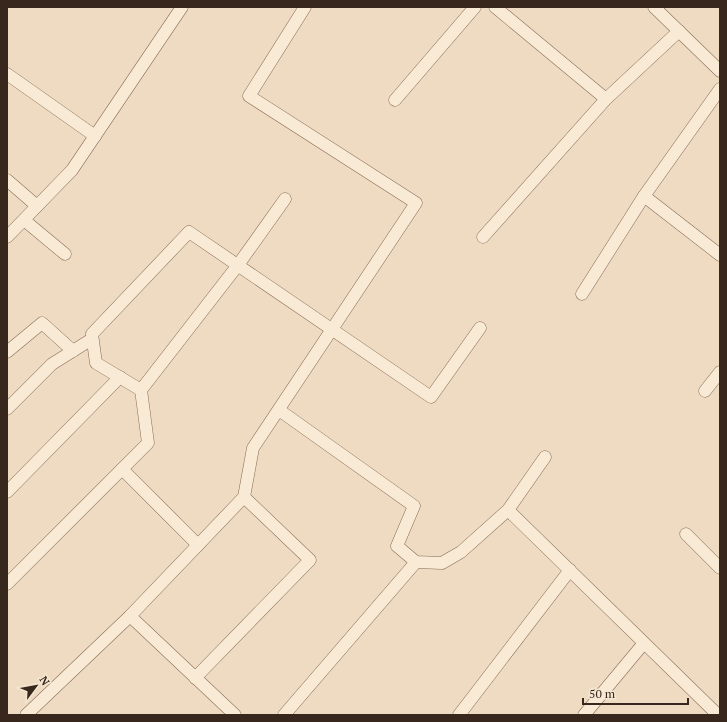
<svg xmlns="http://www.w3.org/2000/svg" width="727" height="722" font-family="'PT Serif',serif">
<rect width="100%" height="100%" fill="#eedbc1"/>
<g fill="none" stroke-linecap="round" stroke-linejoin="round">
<defs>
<g id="street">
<polyline points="654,7 720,71"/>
<polyline points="7,74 95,136"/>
<polyline points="606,99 679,31"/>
<polyline points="395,100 475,7"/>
<polyline points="7,180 37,206"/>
<polyline points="644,196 720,255"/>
<polyline points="24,220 65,254"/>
<polyline points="7,237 72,170 182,7"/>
<polyline points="483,237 606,99 495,7"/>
<polyline points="582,294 644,196 720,89"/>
<polyline points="7,352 42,323 73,351"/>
<polyline points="141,390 96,363 92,334 189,232 431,397 480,328"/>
<polyline points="705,391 720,372"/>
<polyline points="7,409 52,364 92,339"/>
<polyline points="279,410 414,506 397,546 416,562 442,563 461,552 508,510 545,457"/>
<polyline points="122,469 198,545"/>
<polyline points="7,492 120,377"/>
<polyline points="508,510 718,715"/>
<polyline points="686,534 720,568"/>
<polyline points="7,584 148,443 141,390 238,265 285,199"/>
<polyline points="195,678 310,560 244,497"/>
<polyline points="26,715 130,616"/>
<polyline points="235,715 130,616 244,497 253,448 416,203 249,96 305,7"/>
<polyline points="284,715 416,562"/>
<polyline points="459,715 570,570"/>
<polyline points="584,715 644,643"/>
</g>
</defs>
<use href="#street" stroke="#886c59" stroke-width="13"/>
<use href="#street" stroke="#f9ead5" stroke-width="12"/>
</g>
<rect width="727" height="722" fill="none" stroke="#37271d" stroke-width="16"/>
<g transform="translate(36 686) rotate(58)" stroke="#f5e6d1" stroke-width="3" paint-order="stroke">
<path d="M0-3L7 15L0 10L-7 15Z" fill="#37271d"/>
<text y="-6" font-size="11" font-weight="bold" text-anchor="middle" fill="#37271d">N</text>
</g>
<path d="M583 698v6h105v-6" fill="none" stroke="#37271d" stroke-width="2"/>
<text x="589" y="698" font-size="12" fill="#37271d" stroke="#f5e6d1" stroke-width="3" paint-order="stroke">50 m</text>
</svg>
